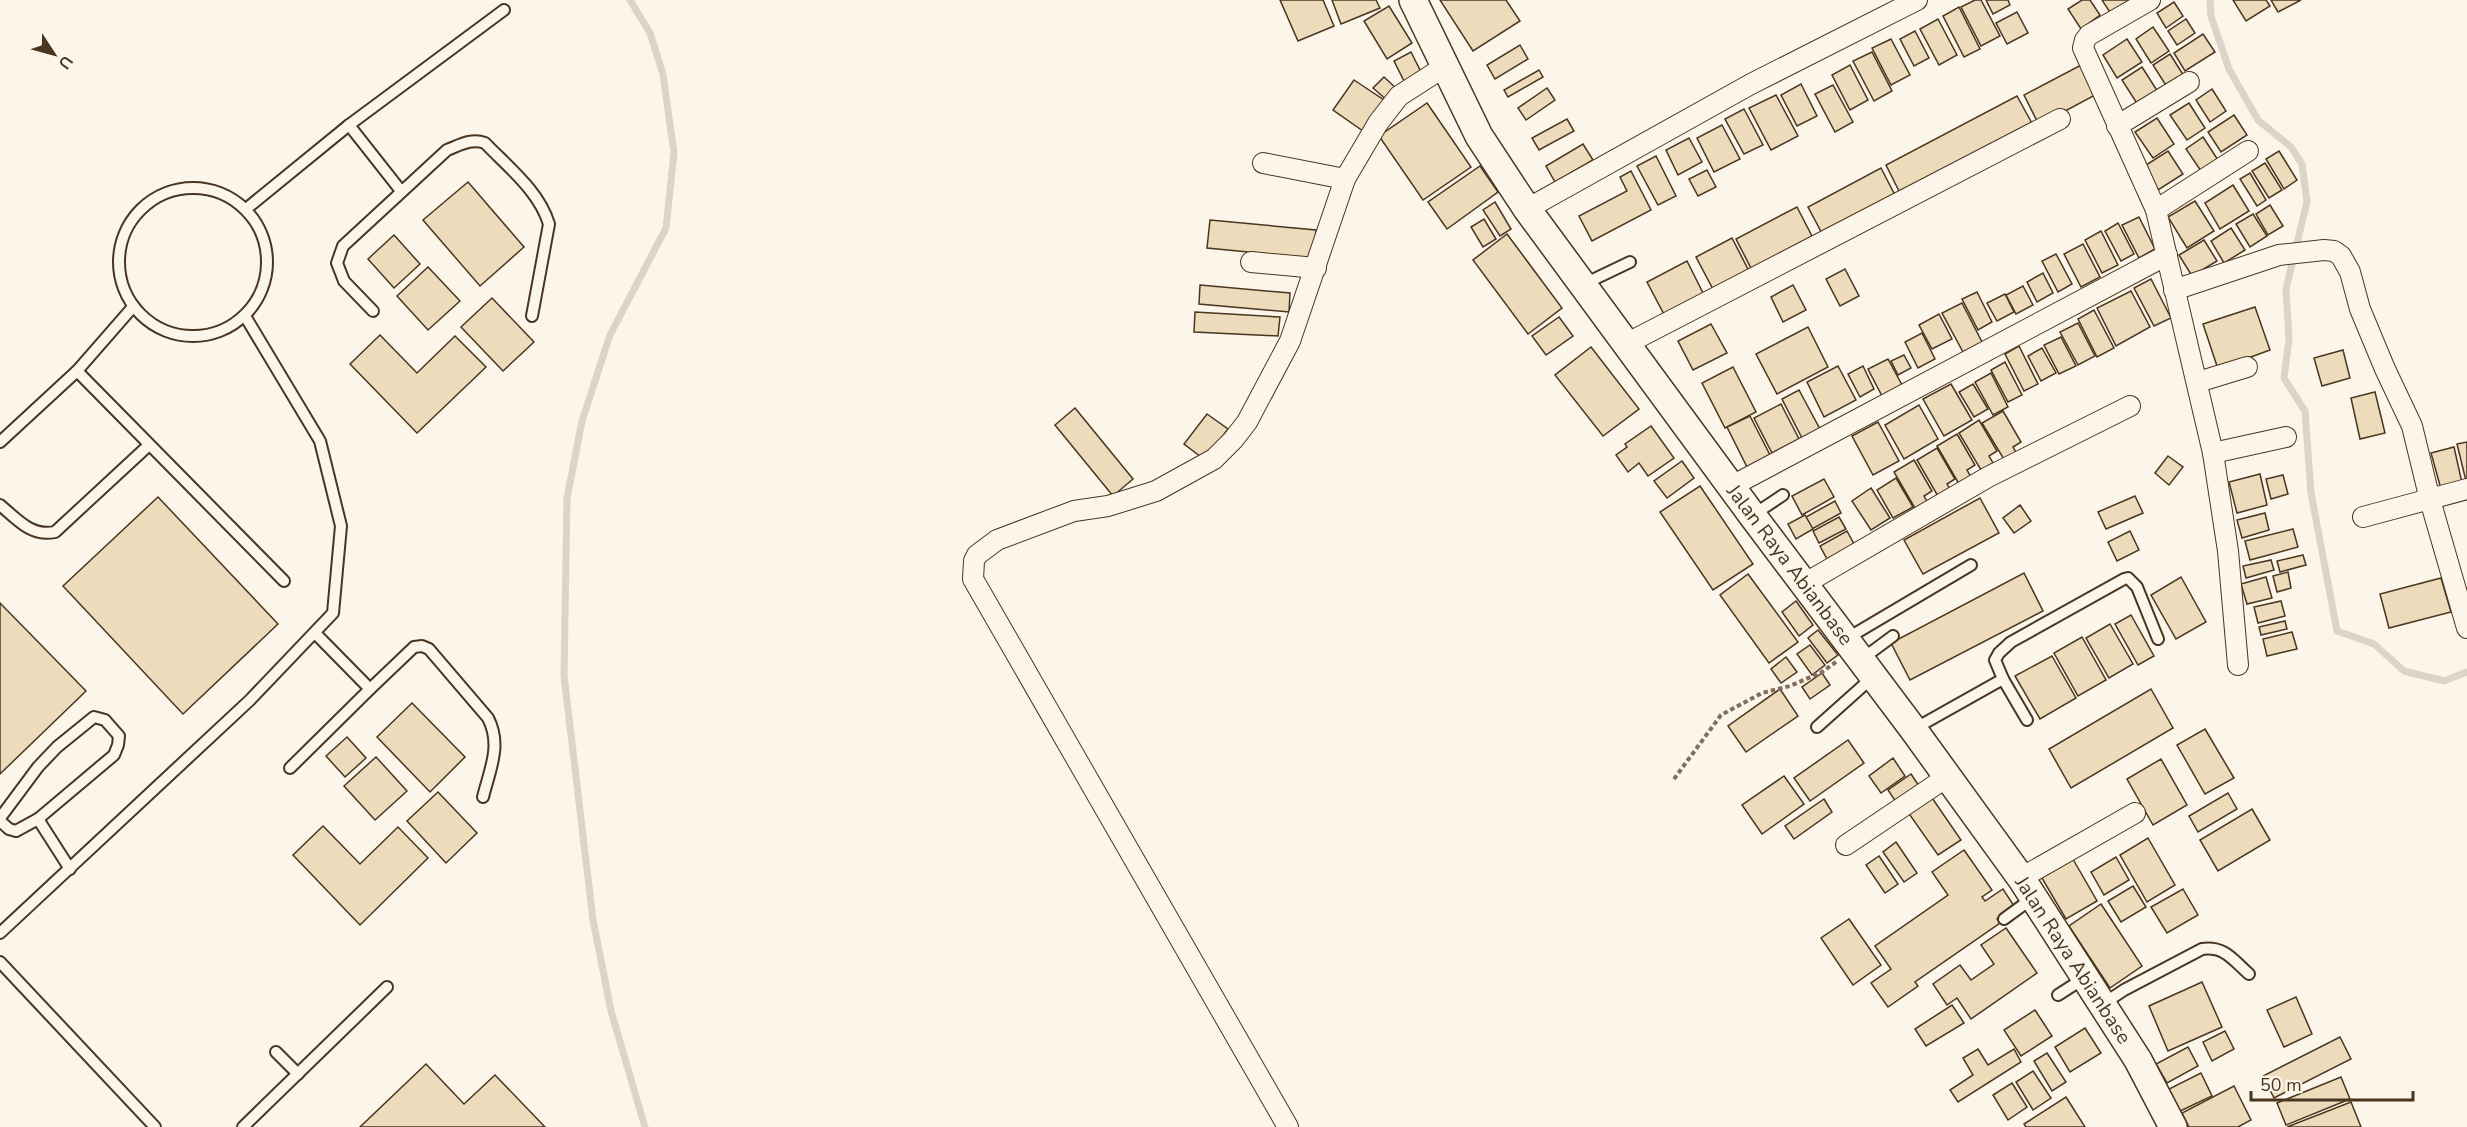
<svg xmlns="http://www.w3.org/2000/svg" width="2467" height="1127" font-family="'Nunito Sans',sans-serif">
<rect width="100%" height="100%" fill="#fbf6e9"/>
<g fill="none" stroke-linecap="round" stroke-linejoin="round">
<g stroke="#dcd4c6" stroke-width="7">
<polyline points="630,0 650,33 663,74 674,153 666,228 610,335 582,421 567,498 564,676 593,920 611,1011 645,1127"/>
<polyline points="2210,0 2211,16 2229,69 2258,120 2291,147 2302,164 2307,202 2286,289 2289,339 2284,378 2305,411 2311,493 2337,631 2374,644 2404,671 2444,681 2467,672"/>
</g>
</g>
<g fill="#ecdcbc" stroke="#4a3520" stroke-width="1.5">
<polygon points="1280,0 1323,0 1334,26 1298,41"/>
<polygon points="1332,0 1376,0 1380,8 1341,24"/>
<polygon points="1440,0 1506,0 1520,21 1473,51"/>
<polygon points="1975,0 1981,0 2000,36 1981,46 1961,7"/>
<polygon points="1986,0 2008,0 2010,5 1993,14"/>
<polygon points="2082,0 2090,0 2100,15 2081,29 2068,9"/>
<polygon points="2102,0 2133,0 2113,17"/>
<polygon points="2233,0 2266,0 2270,6 2246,21"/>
<polygon points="2271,0 2301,0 2278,12"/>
<polygon points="2174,2 2183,16 2166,28 2157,13"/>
<polygon points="1389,6 1412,43 1387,59 1364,21"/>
<polygon points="1959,7 1980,49 1964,57 1943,16"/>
<polygon points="2017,12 2028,33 2007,44 1996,23"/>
<polygon points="1938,19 1957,55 1939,65 1920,29"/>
<polygon points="2186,19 2195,33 2177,45 2168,31"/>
<polygon points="2153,27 2169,51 2151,63 2136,39"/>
<polygon points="1915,31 1929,58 1914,66 1900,39"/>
<polygon points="2203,34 2215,52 2185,71 2174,53"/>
<polygon points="1891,39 1910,75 1891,85 1872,48"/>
<polygon points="2127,39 2142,62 2117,78 2103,55"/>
<polygon points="1520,45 1528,59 1495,79 1487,65"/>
<polygon points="1411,52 1423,76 1406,85 1394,61"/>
<polygon points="1872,52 1892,91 1874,101 1853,61"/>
<polygon points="2170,54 2184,76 2167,87 2153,65"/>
<polygon points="2083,64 2099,93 2039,125 2024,95"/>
<polygon points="1850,65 1868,100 1850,110 1832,75"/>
<polygon points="2142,67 2158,92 2138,105 2122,80"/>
<polygon points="1539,70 1543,77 1508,97 1504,90"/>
<polygon points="1384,77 1398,90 1388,101 1373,88"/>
<polygon points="1354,80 1384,100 1363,131 1333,110"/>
<polygon points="1801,84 1817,116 1797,126 1781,95"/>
<polygon points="1833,85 1853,122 1835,132 1815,94"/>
<polygon points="1547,88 1555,100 1526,120 1518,108"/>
<polygon points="2212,89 2226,111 2210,122 2196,100"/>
<polygon points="1776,95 1798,136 1771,150 1749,108"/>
<polygon points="2017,96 2034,127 1902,197 1886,165"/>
<polygon points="1427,103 1471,167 1423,200 1379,136"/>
<polygon points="2189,103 2205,128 2187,140 2170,115"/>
<polygon points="1744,109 1763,145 1744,154 1725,119"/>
<polygon points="2234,115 2247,135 2221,152 2208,132"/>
<polygon points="2157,118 2174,144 2153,158 2135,132"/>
<polygon points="1567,119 1574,131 1539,150 1532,138"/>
<polygon points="1722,125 1740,159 1714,172 1697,138"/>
<polygon points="2203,137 2218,160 2201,171 2186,149"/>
<polygon points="1689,138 1702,162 1678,175 1666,150"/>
<polygon points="1583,144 1593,160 1555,182 1546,166"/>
<polygon points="2168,151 2183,174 2158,190 2143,167"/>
<polygon points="2279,151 2297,180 2284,189 2266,159"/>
<polygon points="1656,156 1676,196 1658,205 1637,166"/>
<polygon points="2265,163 2282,190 2269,198 2252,171"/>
<polygon points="1480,166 1498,192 1447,229 1428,202"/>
<polygon points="1881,168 1898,201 1825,239 1808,207"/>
<polygon points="1707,170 1716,187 1698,196 1689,179"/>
<polygon points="1631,171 1651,210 1592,241 1579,216 1627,191 1620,177"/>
<polygon points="2250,173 2266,200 2257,206 2240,179"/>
<polygon points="468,182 524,247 480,286 423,220"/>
<polygon points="2233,185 2249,211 2220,229 2205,203"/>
<polygon points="2195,201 2214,231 2187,248 2168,217"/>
<polygon points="1495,202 1511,229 1500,236 1483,210"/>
<polygon points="2270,205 2283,226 2268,235 2256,214"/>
<polygon points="1797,207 1815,242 1754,274 1736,239"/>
<polygon points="2253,214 2267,236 2250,247 2236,224"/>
<polygon points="2139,217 2155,249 2139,258 2122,225"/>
<polygon points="1484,219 1496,239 1483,247 1471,227"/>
<polygon points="1210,220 1316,230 1313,258 1207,248"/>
<polygon points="2118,223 2134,254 2121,261 2105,231"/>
<polygon points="2231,228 2245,250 2224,263 2211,241"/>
<polygon points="2101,231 2118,265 2102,273 2085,240"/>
<polygon points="1507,234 1562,308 1528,334 1473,260"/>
<polygon points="394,235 420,264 394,288 368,259"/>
<polygon points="1732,238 1751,275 1715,293 1696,257"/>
<polygon points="2204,240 2217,261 2192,276 2179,255"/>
<polygon points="2083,244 2100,277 2081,287 2064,254"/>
<polygon points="2056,254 2072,284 2058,292 2042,261"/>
<polygon points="1687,261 1706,299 1667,320 1647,282"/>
<polygon points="428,267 460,301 428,330 397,296"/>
<polygon points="1845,269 1859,296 1840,306 1826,279"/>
<polygon points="2043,273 2053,293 2037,302 2027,282"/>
<polygon points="2151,279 2171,318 2154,326 2134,288"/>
<polygon points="1200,285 1290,293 1289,312 1199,304"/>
<polygon points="1793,285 1806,310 1783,322 1771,297"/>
<polygon points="2023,286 2033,305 2016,314 2006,295"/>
<polygon points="2131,291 2150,327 2116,346 2097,308"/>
<polygon points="1977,292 1992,322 1978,330 1962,299"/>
<polygon points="2005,294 2014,312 1997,321 1987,303"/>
<polygon points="492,298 534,342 503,371 461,327"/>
<polygon points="1962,303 1982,342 1963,352 1942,313"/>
<polygon points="2255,307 2270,350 2218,369 2203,324"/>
<polygon points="2094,310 2114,348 2097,357 2078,319"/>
<polygon points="1195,312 1280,317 1278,336 1194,332"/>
<polygon points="1939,314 1952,339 1932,349 1919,325"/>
<polygon points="1559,317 1573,336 1546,355 1532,336"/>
<polygon points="2078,323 2095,356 2078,365 2060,332"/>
<polygon points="1711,324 1727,353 1693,370 1678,341"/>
<polygon points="1808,327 1828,367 1777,394 1756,354"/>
<polygon points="1922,333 1935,359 1918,368 1905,342"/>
<polygon points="380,335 417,373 455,336 486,367 417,433 350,364"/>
<polygon points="2061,337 2076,366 2059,374 2044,345"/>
<polygon points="2019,346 2038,384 2024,391 2005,354"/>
<polygon points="1591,347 1639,409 1603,436 1555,375"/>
<polygon points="2042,348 2056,373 2041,381 2028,356"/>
<polygon points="2343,350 2350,378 2322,386 2314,358"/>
<polygon points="1904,355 1911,368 1898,375 1891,361"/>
<polygon points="1888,359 1902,385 1882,396 1868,369"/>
<polygon points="2005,362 2022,395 2008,402 1991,370"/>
<polygon points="1838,366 1856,400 1824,417 1807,382"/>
<polygon points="1863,366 1874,389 1860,397 1848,374"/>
<polygon points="1733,367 1756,412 1725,428 1702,383"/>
<polygon points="1991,373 2008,407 1993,415 1975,382"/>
<polygon points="1951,384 1972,420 1944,436 1923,399"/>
<polygon points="1973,384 1988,409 1974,417 1959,392"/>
<polygon points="1799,390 1821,431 1803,440 1782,399"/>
<polygon points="2375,392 2385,433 2360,439 2351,398"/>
<polygon points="1781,404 1799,439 1772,453 1754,418"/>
<polygon points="1919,405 1938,439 1904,459 1885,425"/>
<polygon points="1075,408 1133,479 1113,496 1055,425"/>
<polygon points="2003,411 2021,442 2013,447 2017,454 2005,461 1982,423"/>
<polygon points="1207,414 1228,429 1205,460 1184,444"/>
<polygon points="1750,416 1771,457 1748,469 1727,427"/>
<polygon points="1979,420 1997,451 1989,456 1993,463 1981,470 1959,433"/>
<polygon points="1878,422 1899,461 1873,475 1852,436"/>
<polygon points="1651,426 1674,458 1648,476 1639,463 1628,472 1616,455 1627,447 1625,444"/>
<polygon points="1957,434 1975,465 1967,470 1971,477 1959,484 1937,446"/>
<polygon points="2467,442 2467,481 2466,481 2457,444"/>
<polygon points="2454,447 2462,483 2441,489 2431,453"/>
<polygon points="1937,448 1955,479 1947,484 1951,491 1939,498 1917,460"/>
<polygon points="2168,456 2183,467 2169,485 2155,473"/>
<polygon points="1914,460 1932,491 1924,496 1928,503 1916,510 1894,472"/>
<polygon points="1682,461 1694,478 1667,498 1654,481"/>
<polygon points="2260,474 2267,505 2237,513 2229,482"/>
<polygon points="2283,475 2288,494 2271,499 2266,479"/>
<polygon points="1896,478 1913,507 1893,518 1877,490"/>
<polygon points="1824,479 1834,497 1802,515 1792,496"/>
<polygon points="1700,486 1753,564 1713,590 1660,512"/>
<polygon points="1871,488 1890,518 1871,530 1852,501"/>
<polygon points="2135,496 2143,513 2106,529 2098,512"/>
<polygon points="158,497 278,624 183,714 63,586"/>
<polygon points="1980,498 1999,533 1923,574 1904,540"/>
<polygon points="1835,501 1841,513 1812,529 1806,517"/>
<polygon points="2020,505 2031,521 2014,533 2003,518"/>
<polygon points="2265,513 2269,530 2242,538 2237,520"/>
<polygon points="1805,515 1813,529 1796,539 1788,524"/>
<polygon points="1839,517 1846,529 1819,543 1813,531"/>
<polygon points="2293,529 2298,547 2250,560 2245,541"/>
<polygon points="1847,531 1854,544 1827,559 1820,546"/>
<polygon points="2130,531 2139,550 2117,561 2108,542"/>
<polygon points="2303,555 2306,565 2280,572 2277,561"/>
<polygon points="2271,560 2274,570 2246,578 2243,566"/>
<polygon points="2288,572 2291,588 2277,592 2273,576"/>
<polygon points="2024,573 2043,611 1910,680 1891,643"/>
<polygon points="1748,574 1798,642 1769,663 1720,595"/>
<polygon points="2181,577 2206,622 2176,639 2151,595"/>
<polygon points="2266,577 2272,598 2247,604 2241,584"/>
<polygon points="2441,578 2451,612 2389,628 2380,594"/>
<polygon points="1796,601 1813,625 1799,636 1782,612"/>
<polygon points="2281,601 2285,616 2258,623 2254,607"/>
<polygon points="0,603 86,691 0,774"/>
<polygon points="2131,615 2154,656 2138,665 2115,624"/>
<polygon points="2285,621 2287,629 2261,635 2259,627"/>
<polygon points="2110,624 2133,664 2109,678 2086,638"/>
<polygon points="1818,630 1838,655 1827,663 1808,638"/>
<polygon points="2292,632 2297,649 2267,656 2263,639"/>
<polygon points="2082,637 2106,680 2078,696 2054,653"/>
<polygon points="1810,645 1825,665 1812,675 1797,654"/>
<polygon points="2052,656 2076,698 2040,719 2015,676"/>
<polygon points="1786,657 1797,672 1781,683 1771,669"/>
<polygon points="1822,673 1830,685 1810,699 1802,687"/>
<polygon points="1780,689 1798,716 1746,752 1728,726"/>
<polygon points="2151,689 2173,728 2071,788 2049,749"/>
<polygon points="412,703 465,757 430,792 377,737"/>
<polygon points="2205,729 2234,778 2205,794 2177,745"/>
<polygon points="347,737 366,758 345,777 326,756"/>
<polygon points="1848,740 1864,763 1810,801 1794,778"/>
<polygon points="376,757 407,791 375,820 344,786"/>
<polygon points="1893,758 1905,776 1881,793 1869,776"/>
<polygon points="2161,759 2187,805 2153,825 2127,779"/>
<polygon points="1911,774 1921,789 1898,805 1888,790"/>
<polygon points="1784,776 1804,804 1762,834 1742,805"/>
<polygon points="438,792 477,833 446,863 407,821"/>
<polygon points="1928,792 1961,840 1938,855 1905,808"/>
<polygon points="2228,793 2237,809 2198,832 2189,816"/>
<polygon points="1824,799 1832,812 1794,839 1785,826"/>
<polygon points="2252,809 2270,840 2218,871 2200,840"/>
<polygon points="323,826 360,864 398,827 428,858 360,925 293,855"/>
<polygon points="2148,838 2175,885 2147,902 2120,855"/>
<polygon points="1896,842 1917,873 1904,882 1883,852"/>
<polygon points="1964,850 1992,890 1982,897 1985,901 2003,889 2014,906 1997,919 2000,923 1915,982 1918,986 1888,1007 1871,983 1891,969 1875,946 1948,895 1932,872"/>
<polygon points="2070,854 2097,901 2066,919 2039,873"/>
<polygon points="1879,856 1898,884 1885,893 1866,865"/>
<polygon points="2116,857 2129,880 2104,895 2091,872"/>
<polygon points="2133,886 2146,907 2121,922 2108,901"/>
<polygon points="2183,889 2198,915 2167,933 2151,907"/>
<polygon points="2101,904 2142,966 2110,988 2069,926"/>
<polygon points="1849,919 1881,965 1853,985 1821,938"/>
<polygon points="2006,928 2037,973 1971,1019 1957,998 1947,1005 1933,984 1960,965 1971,980 1994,964 1981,945"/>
<polygon points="2202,982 2222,1027 2168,1051 2149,1006"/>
<polygon points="2296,997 2312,1034 2284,1047 2267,1010"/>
<polygon points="1952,1005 1964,1023 1926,1046 1915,1029"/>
<polygon points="2035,1010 2052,1036 2021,1056 2004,1030"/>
<polygon points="2085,1028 2101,1053 2070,1072 2055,1047"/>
<polygon points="2225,1031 2234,1049 2212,1061 2203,1042"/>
<polygon points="2340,1037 2351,1059 2274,1098 2263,1076"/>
<polygon points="2188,1047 2198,1066 2167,1083 2156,1064"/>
<polygon points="1978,1049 1988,1065 2014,1049 2021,1062 1958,1102 1950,1090 1973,1075 1963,1058"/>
<polygon points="2047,1053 2066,1082 2052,1091 2034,1061"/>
<polygon points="426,1064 464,1104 495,1075 545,1127 360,1127"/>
<polygon points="2033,1071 2051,1098 2033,1110 2016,1082"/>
<polygon points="2201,1073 2212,1096 2176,1113 2165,1091"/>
<polygon points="2341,1077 2350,1099 2286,1125 2277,1103"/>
<polygon points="2012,1083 2027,1107 2008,1120 1993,1095"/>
<polygon points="2234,1086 2251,1120 2238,1127 2189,1127 2182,1113"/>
<polygon points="2066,1097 2085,1127 2026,1127 2024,1124"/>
<polygon points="2351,1102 2361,1127 2287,1127"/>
</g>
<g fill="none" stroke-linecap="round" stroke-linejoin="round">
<defs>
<g id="lane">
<polyline points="349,125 401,191"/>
<circle cx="193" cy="262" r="74"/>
<polyline points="246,209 349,125 504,10"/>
<polyline points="1582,285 1630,262"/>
<path d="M373,311L344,281L337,263L343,246L447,150C460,145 471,138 485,143C508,167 539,191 549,224L532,316"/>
<polyline points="77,371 284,581"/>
<polyline points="0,442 77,371 132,308"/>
<path d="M0,505C17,519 31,537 55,532L149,445"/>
<polyline points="1753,515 1783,495"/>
<path d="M315,633L370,689L414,647L422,646L429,649L488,718C502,745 490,769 483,797"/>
<polyline points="1846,639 1971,565"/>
<polyline points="1862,659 1893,636"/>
<polyline points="2003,679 2027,720"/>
<polyline points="1817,727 1874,676"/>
<polyline points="1914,729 2003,679 1995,660 1999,653 2011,642 2124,579 2128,578 2137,587 2158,639"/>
<polyline points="290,768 370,689"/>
<polyline points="0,818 38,767 57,747 94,717 105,720 119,736 118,745 114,755 38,819 16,831 9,829 0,821"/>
<polyline points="38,819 70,869"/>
<polyline points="2004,919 2034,897"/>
<polyline points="0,933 250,700 333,613 341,526 320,441 245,316"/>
<polyline points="0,962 155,1127"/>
<polyline points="2058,995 2086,977"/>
<path d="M2103,1004L2124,990L2202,949C2225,946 2233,960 2249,974"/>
<polyline points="276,1052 298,1074"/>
<polyline points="243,1127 387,987"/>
</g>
<g id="street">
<polyline points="2150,0 2089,35 2085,40 2083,48 2156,210 2213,453 2228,551 2238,665"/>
<polyline points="2117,126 2189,82"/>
<polyline points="1263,163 1345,179"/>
<polyline points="1527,209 1751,84 1917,0"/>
<polyline points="2156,210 2248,151"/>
<polyline points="1251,262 1316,268"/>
<polyline points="2174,290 2279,255 2324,250 2334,251 2341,256 2350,272 2360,309 2385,369 2412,426 2430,500 2467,628"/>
<polyline points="1626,344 2060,119"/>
<polyline points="2198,382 2247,367"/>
<polyline points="2213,453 2286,437"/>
<polyline points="1730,487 2167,255"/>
<polyline points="2363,517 2467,489"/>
<polyline points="1804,584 1988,477 2130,406"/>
<polyline points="1846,845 1947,777"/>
<polyline points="2021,878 2135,813"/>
<polyline points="1288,1127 973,579 974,561 977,555 997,540 1074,511 1108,506 1156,491 1214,459 1233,440 1247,422 1290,341 1345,179 1378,123 1399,96 1444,67"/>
</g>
<polyline id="secondary" points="1413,0 1479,136 1527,209 1752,515 1913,729 2021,878 2138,1060 2173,1127"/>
</defs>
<use href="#lane" stroke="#4a3520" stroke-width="14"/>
<use href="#street" stroke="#4a3520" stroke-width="22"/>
<use href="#secondary" stroke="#4a3520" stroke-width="30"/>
<polyline stroke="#7f6f5c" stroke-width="4" stroke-dasharray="4.5 3" stroke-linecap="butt" points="1674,779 1721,715 1762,693 1790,686 1822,672 1836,662"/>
<use href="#lane" stroke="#fbf6e9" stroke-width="10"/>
<use href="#street" stroke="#fbf6e9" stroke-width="20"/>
<use href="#secondary" stroke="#fbf6e9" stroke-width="27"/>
</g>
<g text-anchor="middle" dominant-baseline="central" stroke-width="4.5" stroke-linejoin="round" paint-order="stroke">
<g font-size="20" fill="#4a3520" stroke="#fbf6e9">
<text transform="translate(1790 565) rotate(53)">Jalan Raya Abianbase</text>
<text transform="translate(2073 960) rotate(57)">Jalan Raya Abianbase</text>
</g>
</g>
<g transform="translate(54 54) rotate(126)" stroke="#fbf6e9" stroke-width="4.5" paint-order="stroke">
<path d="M0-4.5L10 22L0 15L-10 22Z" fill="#4a3520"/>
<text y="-9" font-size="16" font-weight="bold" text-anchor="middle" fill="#4a3520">U</text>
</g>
<path d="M2251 1091v9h162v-9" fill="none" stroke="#4a3520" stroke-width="3"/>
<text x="2260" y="1091" font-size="18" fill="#4a3520" stroke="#fbf6e9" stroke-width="4.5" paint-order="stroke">50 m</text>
</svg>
